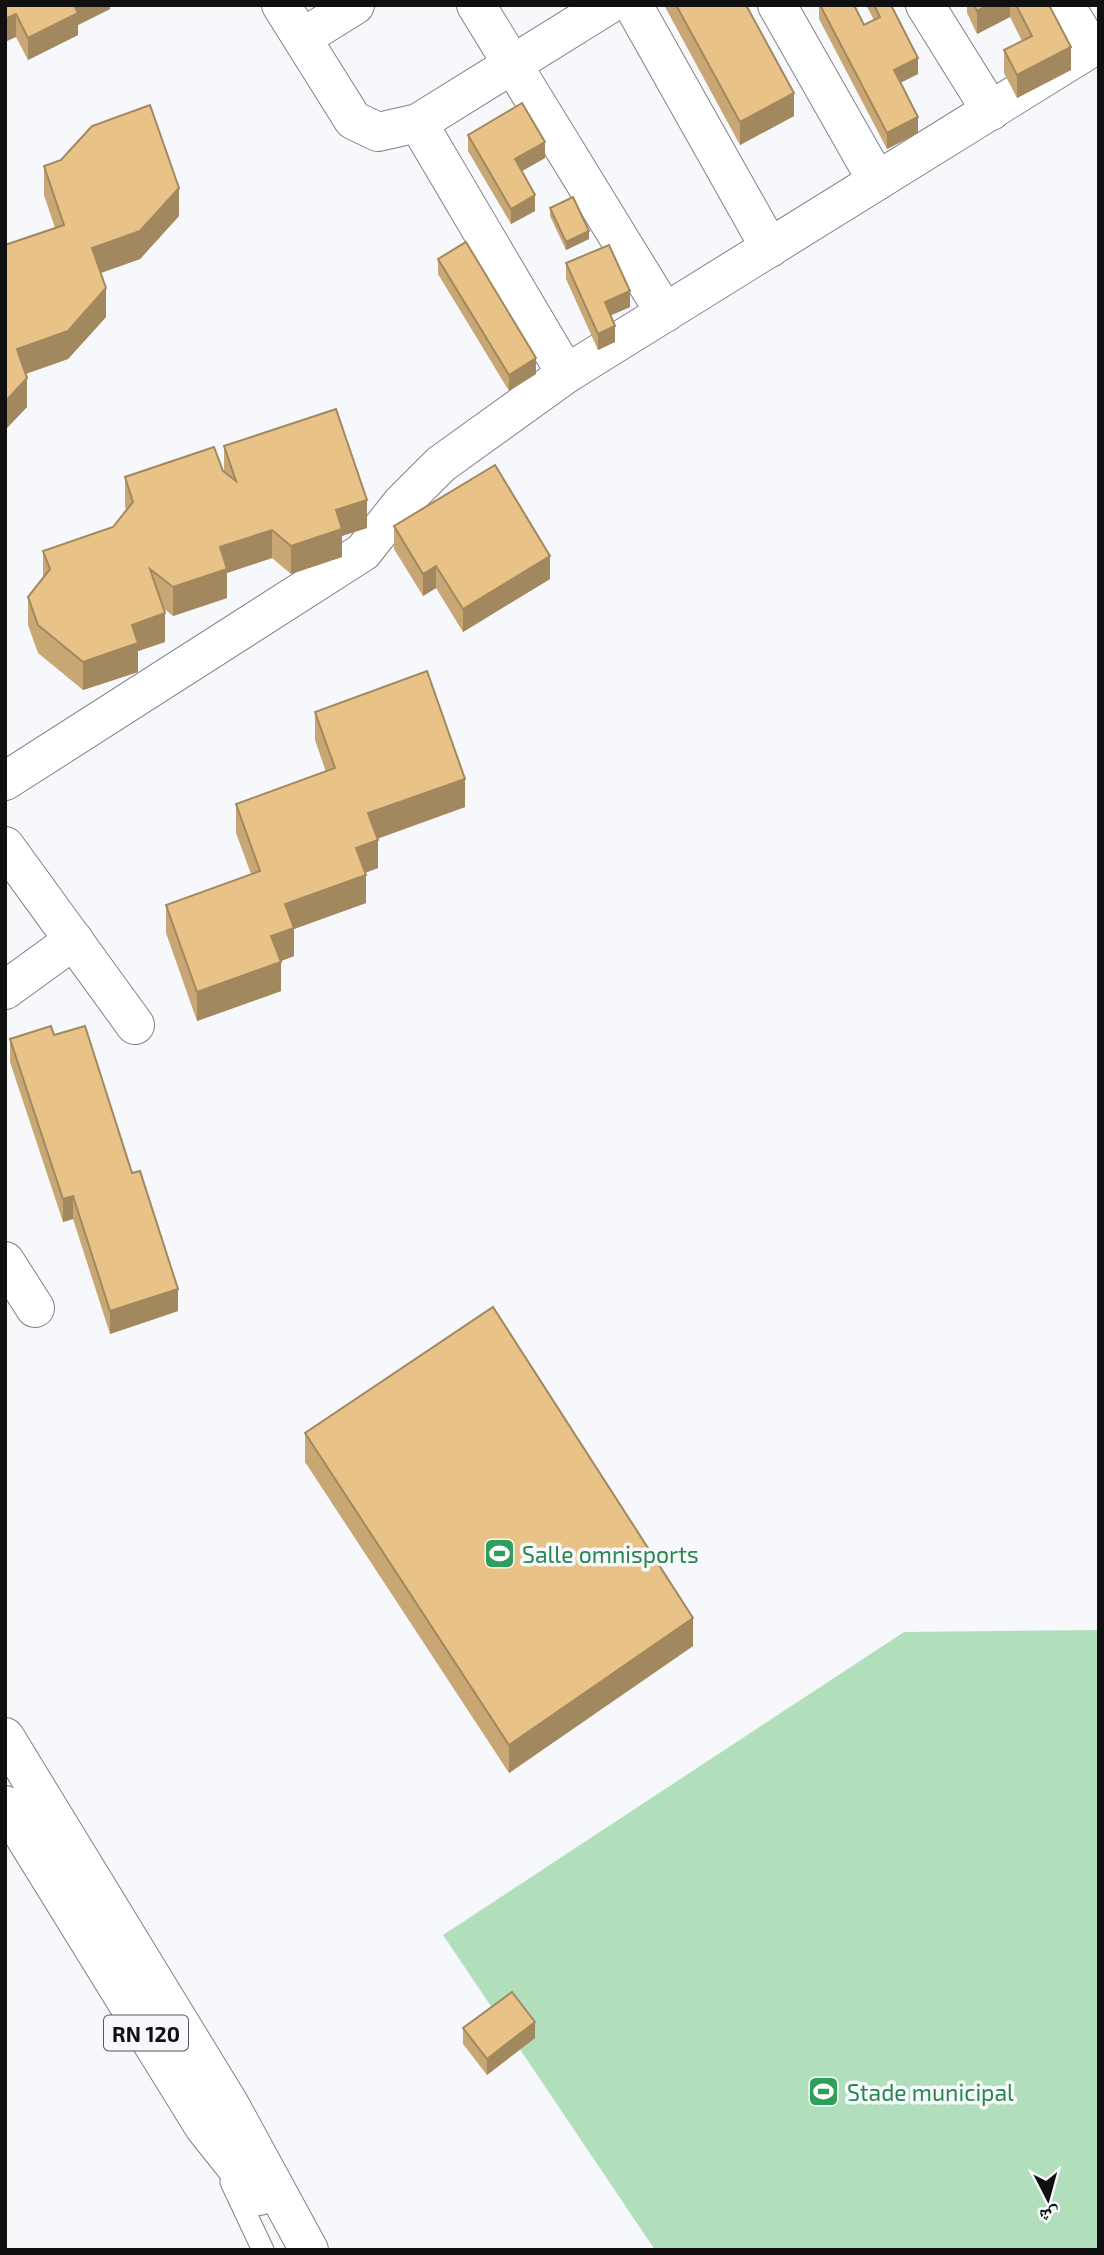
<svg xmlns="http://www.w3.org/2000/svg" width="1104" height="2255" font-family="'Exo 2','Noto Naskh Arabic',sans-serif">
<rect width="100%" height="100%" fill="#f7f8fc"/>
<polygon fill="#b2dfbb" points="1099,1630 1099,2250 655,2250 443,1935 904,1632"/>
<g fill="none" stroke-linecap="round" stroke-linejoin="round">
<defs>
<polyline id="lane" points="231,2182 263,2250"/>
<g id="street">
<polyline points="281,5 353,120 378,132 418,123 608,5"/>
<polyline points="476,5 665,313"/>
<polyline points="633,5 770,248"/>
<polyline points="777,5 877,181"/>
<polyline points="925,5 991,111"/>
<polyline points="302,38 355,5"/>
<polyline points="418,123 566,374"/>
<polyline points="5,781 363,552 401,504 441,464 566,374 1091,48 1065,5"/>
<polyline points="5,846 135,1025"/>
<polyline points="5,990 74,940"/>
<polyline points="5,1261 35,1308"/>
</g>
<g id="primary">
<polyline points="5,1737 230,2105 309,2250"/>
<polyline points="5,1805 204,2127 259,2196"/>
</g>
</defs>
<use href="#lane" stroke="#828286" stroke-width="23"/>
<use href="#street" stroke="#828286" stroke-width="40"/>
<use href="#primary" stroke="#828286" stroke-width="40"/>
<use href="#lane" stroke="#fff" stroke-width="21"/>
<use href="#street" stroke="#fff" stroke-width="38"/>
<use href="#primary" stroke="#fff" stroke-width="38"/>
</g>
<g fill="#c8a774">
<polygon points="5,5 110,5 110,9 78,25 78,35 28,60 16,37"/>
<polygon points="664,5 746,5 794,116 740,145"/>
<polygon points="819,5 854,5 864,25 874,20 866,5 891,5 918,74 900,83 918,133 887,149 819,19"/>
<polygon points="967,5 1049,5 1071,70 1017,98 1004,73 1004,50 1022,41 1010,17 977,34 967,13"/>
<polygon points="468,135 545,158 522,171 535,211 511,224 468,151"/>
<polygon points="44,166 179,216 140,259 101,273 106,317 68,359 25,374 27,407 5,430 55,228 44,195"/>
<polygon points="550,208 589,239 566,250 550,216"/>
<polygon points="438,259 536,374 509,391 438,274"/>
<polygon points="566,263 630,307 611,315 615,342 598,350 566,279"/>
<polygon points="224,446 367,528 342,536 342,557 291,574 272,558 227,573 227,598 173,616 163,608 165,642 138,651 138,672 83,690 38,653 28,625 28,597 43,577 43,551 113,527 126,510 125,506 125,477 223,471 224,472"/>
<polygon points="394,526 550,579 463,632 436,588 423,596 394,549"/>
<polygon points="315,712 465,807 377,839 378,868 365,873 366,903 294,929 294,956 281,961 281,991 197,1021 166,933 166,905 251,874 236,833 236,804 326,772 315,740"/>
<polygon points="54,1035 132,1173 178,1311 110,1334 73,1219 63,1222 10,1062 10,1039"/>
<polygon points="305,1433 693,1646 509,1773 305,1462"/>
<polygon points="463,2028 535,2038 487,2075 463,2044"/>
</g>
<g fill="#a2885e">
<polygon points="74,5 110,5 110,9 78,25 78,35 28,60 28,38"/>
<polygon points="988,5 1010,5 1010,17 977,34 977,11"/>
<polygon points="16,14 16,37 5,42 5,19"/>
<polygon points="1071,47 1071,70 1017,98 1017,75"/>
<polygon points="918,58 918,74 894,86 894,70"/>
<polygon points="794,93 794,116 740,145 740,122"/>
<polygon points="918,117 918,133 887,149 887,133"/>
<polygon points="545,142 545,158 515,175 515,159"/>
<polygon points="179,188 179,216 140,259 92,276 92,248"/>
<polygon points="535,195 535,211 511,224 511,209"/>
<polygon points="589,231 589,239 566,250 566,242"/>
<polygon points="106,288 106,317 68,359 17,377 17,349"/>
<polygon points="630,291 630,307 605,318 605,302"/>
<polygon points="615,326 615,342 598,350 598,334"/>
<polygon points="536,358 536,374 509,391 509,375"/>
<polygon points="27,378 27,407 5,430 5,402"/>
<polygon points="367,500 367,528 342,536 342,557 291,574 291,546 336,510"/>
<polygon points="272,530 272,558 227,573 227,598 173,616 173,587 220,547"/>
<polygon points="550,556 550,579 463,632 463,609"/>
<polygon points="436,566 436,588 423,596 423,574"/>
<polygon points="165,613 165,642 138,651 138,672 83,690 83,662 132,625"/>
<polygon points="465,779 465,807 368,842 368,813"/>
<polygon points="378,840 378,868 356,876 356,848"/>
<polygon points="366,875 366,903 294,929 294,956 271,965 271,936 285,904"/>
<polygon points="281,962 281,991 197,1021 197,992"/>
<polygon points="73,1196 73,1219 63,1222 63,1199"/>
<polygon points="178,1289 178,1311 110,1334 110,1311"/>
<polygon points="693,1618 693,1646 509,1773 509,1745"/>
<polygon points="535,2022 535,2038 487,2075 487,2059"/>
</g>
<g fill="#e8c287" stroke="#a2885e" stroke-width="2">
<polygon points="5,5 74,5 78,13 28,38 16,14 5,19"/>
<polygon points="676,5 746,5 794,93 740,122"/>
<polygon points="820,5 854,5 864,25 880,17 874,5 891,5 918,58 894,70 918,117 887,133"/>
<polygon points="974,5 988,5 977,11"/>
<polygon points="1016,5 1049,5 1071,47 1017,75 1004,50 1032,36"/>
<polygon points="522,103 545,142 515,159 535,195 511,209 468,135"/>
<polygon points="150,105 179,188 140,231 92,248 106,288 68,331 17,349 27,378 5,402 5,245 64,225 44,166 61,160 92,126"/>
<polygon points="573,197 589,231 566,242 550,208"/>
<polygon points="466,242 536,358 509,375 438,259"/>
<polygon points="609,245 630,291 605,302 615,326 598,334 566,263"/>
<polygon points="336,409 367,500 336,510 342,529 291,546 272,530 220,547 227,569 173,587 150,569 165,613 132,625 138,643 83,662 38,625 28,597 50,569 43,551 113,527 133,502 125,477 214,447 223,471 236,481 224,446"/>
<polygon points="495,465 550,556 463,609 436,566 423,574 394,526"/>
<polygon points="427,671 465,779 368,813 378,840 356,848 366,875 285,904 294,928 271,936 281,962 197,992 166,905 260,871 236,804 335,768 315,712"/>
<polygon points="51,1026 54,1035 85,1026 132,1173 140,1171 178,1289 110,1311 73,1196 63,1199 10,1039"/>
<polygon points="493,1307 693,1618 509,1745 305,1433"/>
<polygon points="512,1992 535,2022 487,2059 463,2028"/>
</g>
<defs>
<symbol id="stadium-square" viewBox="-11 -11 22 22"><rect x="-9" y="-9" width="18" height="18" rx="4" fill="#2e9e5b" stroke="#f7f8fc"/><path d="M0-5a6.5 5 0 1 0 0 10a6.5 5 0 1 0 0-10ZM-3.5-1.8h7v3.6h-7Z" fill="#fff"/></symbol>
</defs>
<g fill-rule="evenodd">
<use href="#stadium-square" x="482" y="1536" width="35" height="35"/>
<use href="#stadium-square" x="806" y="2074" width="35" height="35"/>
</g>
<g text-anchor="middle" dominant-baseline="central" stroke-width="7" stroke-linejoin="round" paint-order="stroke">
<rect fill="#f7f8fc" stroke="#555658" stroke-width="2" x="104" y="2015.5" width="84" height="35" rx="5"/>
<g font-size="21" font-weight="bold" fill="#101011">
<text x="146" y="2033">RN 120</text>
</g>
<g font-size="23" fill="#27864d" stroke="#f7f8fc" text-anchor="start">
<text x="522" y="1554">Salle omnisports</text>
<text x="847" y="2092">Stade municipal</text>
</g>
</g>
<rect width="1104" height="2255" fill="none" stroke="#101011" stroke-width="14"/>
<g transform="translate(1048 2199) rotate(174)" stroke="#f7f8fc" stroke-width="5" paint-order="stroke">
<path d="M0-5L12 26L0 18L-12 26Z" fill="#101011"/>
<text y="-10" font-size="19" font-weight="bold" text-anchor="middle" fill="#101011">ش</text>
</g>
</svg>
